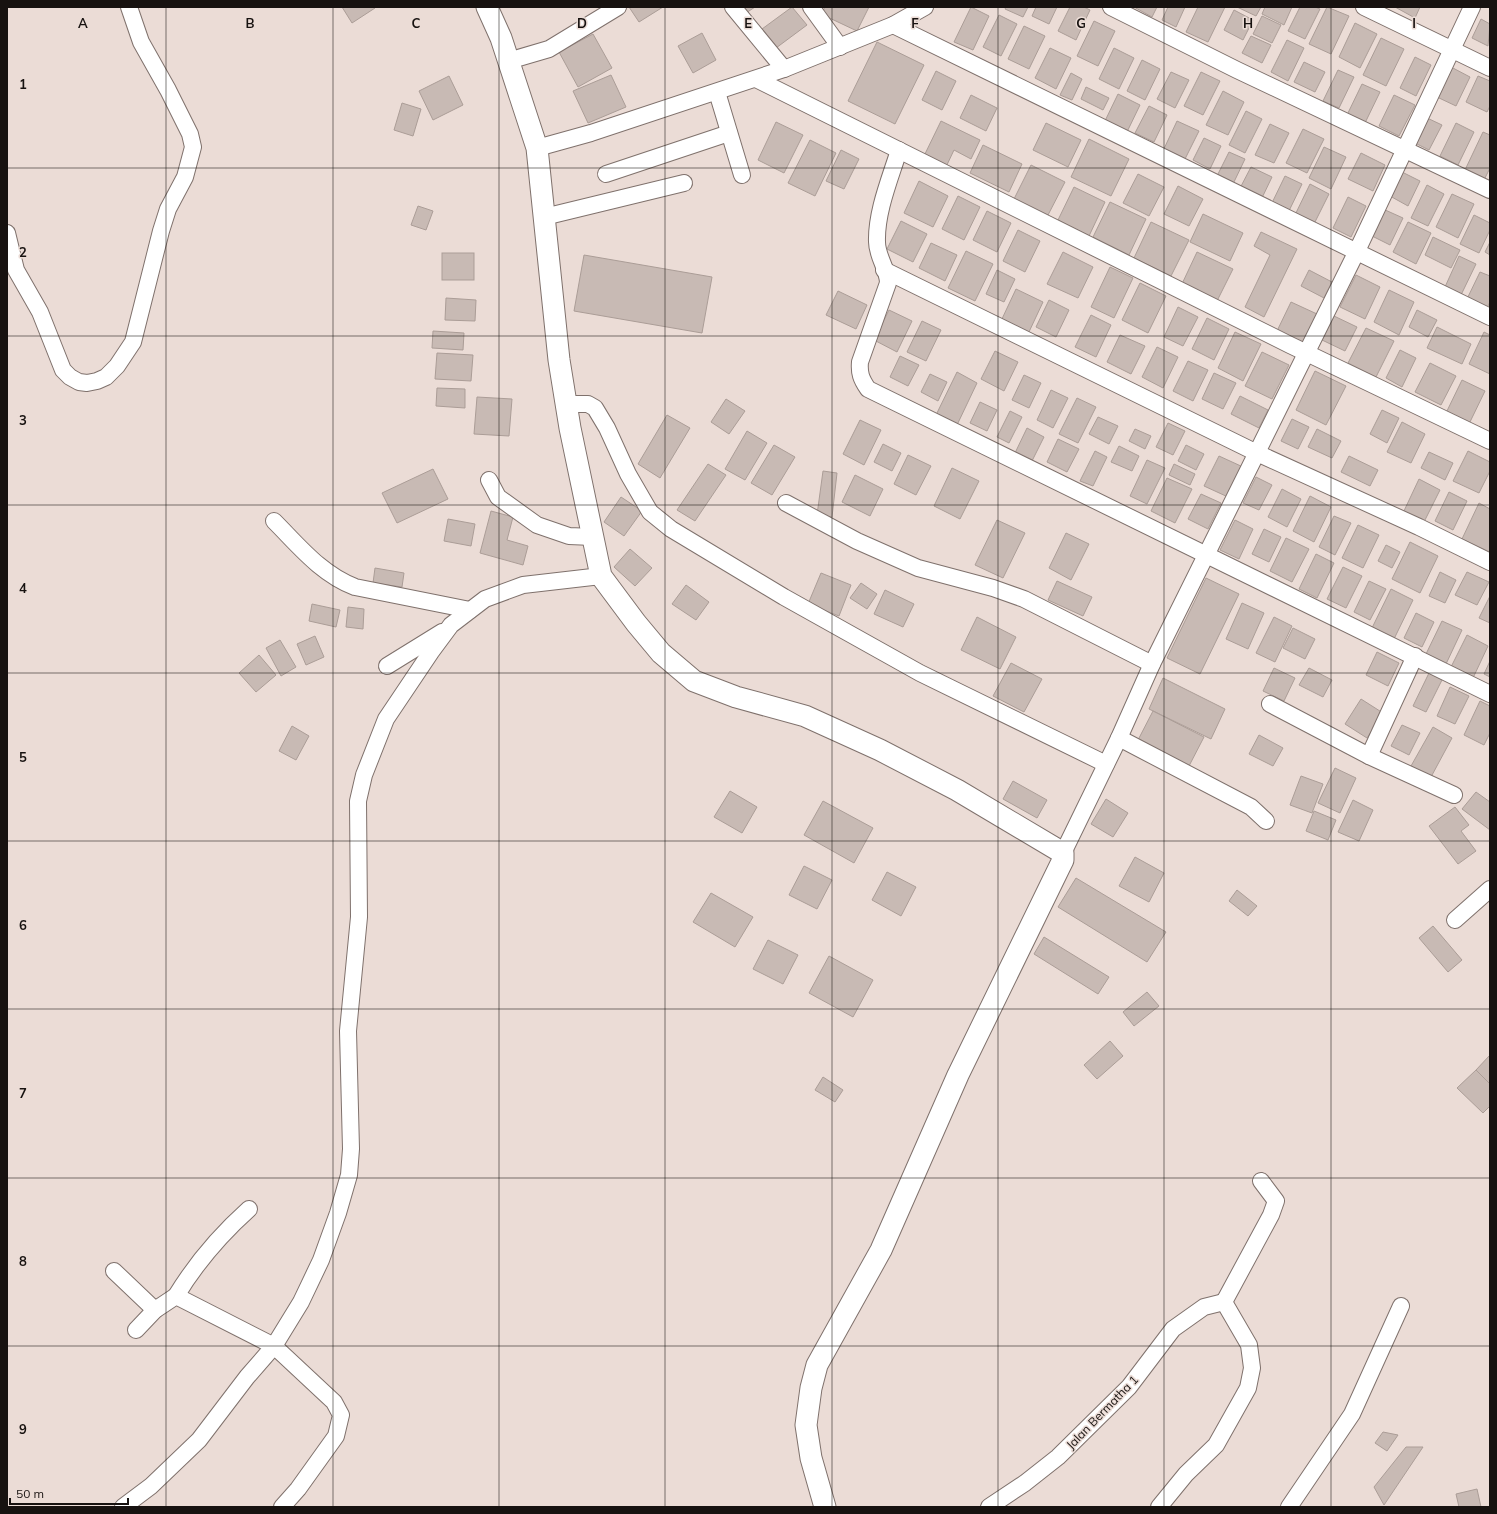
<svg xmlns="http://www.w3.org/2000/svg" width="1497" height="1514" font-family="Mulish,sans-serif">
<rect width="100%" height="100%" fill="#ebdcd6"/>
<g fill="#c8bab4" stroke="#ab9d97">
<polygon points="342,7 375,7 375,8 352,23"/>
<polygon points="629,7 663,7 639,22"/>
<polygon points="742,7 755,7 746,13"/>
<polygon points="792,7 807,25 776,48 762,29"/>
<polygon points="825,7 869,7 857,31 821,14"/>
<polygon points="971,7 989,16 973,50 954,42"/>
<polygon points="1006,7 1028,7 1023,17 1005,9"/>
<polygon points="1036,7 1057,7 1049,24 1032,16"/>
<polygon points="1070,7 1084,7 1090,10 1076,40 1058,31"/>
<polygon points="1134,7 1157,7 1152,17"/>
<polygon points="1168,7 1185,7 1176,27 1162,20"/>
<polygon points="1198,7 1225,7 1208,42 1186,32"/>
<polygon points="1237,7 1261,7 1256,16"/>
<polygon points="1265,7 1292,7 1284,25 1262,14"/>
<polygon points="1300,7 1315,7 1320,9 1305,39 1288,31"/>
<polygon points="1327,7 1349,16 1331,54 1309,44"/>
<polygon points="1395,7 1420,7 1415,18"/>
<polygon points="1234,10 1253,20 1243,40 1224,30"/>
<polygon points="999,15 1017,24 1001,56 983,47"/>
<polygon points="1262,16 1281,25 1272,43 1253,34"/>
<polygon points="1481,19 1490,24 1488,46 1472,38"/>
<polygon points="1094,21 1115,31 1098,66 1077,56"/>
<polygon points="1355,23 1377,34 1360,68 1339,57"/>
<polygon points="1024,26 1045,36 1029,69 1008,59"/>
<polygon points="702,33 716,60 693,73 678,46"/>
<polygon points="593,34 612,68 578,87 559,52"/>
<polygon points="1251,36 1271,45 1262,63 1242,53"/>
<polygon points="1381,38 1404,49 1386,86 1363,75"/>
<polygon points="1287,40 1304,48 1288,81 1271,72"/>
<polygon points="877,42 924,65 895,124 848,101"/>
<polygon points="1050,48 1071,58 1056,89 1035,78"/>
<polygon points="1114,48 1134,58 1119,89 1099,79"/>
<polygon points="1415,57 1431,65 1416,96 1400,88"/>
<polygon points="1142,60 1160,69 1145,100 1127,91"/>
<polygon points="1304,62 1325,72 1315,92 1294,82"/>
<polygon points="1451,67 1470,77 1456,106 1437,97"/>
<polygon points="1338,70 1354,77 1339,108 1323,101"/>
<polygon points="936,71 956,81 942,110 922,100"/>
<polygon points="1171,72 1189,80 1175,108 1157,99"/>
<polygon points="1201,72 1220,81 1203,115 1184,106"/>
<polygon points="1071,73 1082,79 1072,100 1060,95"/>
<polygon points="611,75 626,107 588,123 573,91"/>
<polygon points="449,76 463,105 433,120 419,91"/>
<polygon points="1478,76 1490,81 1490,106 1487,112 1466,102"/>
<polygon points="1362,84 1380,92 1365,123 1347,115"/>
<polygon points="1086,87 1109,98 1103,110 1081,99"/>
<polygon points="1223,91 1244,102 1228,135 1206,125"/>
<polygon points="1118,94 1140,105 1126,134 1104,123"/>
<polygon points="971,95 997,108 986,131 960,118"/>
<polygon points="1394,95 1415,105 1399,136 1379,126"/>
<polygon points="402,103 421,109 413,136 394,130"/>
<polygon points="1149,106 1167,115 1154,142 1135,133"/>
<polygon points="1246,111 1262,119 1245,153 1229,145"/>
<polygon points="1425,117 1442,125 1429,150 1413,142"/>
<polygon points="941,121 980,140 971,159 954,150 945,169 923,158"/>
<polygon points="1177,121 1199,131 1183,163 1162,153"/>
<polygon points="776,122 803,135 784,173 758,160"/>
<polygon points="1046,123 1081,140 1068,167 1033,150"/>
<polygon points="1456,123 1474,132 1458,165 1440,156"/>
<polygon points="1270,124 1289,133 1274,163 1255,155"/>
<polygon points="1303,129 1324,139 1307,173 1286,163"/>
<polygon points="1483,132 1490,135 1490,168 1484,180 1465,170"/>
<polygon points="1204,138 1221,146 1210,169 1193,160"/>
<polygon points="1089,139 1129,159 1111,196 1071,177"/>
<polygon points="810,140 836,153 815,196 788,183"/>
<polygon points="983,145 1022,164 1009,192 970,173"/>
<polygon points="1324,147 1346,157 1331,189 1309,178"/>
<polygon points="841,150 859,159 844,189 826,181"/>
<polygon points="1229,152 1245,159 1233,184 1217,176"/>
<polygon points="1361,153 1385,165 1373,191 1348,179"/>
<polygon points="1031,165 1065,182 1047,217 1013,201"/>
<polygon points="1251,167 1272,177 1260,202 1238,192"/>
<polygon points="1402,172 1420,181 1408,206 1390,196"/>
<polygon points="1138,174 1164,187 1149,216 1123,203"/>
<polygon points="1285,176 1302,184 1287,215 1270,207"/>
<polygon points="919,181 948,196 933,227 904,213"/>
<polygon points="1310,184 1329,194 1313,226 1294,217"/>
<polygon points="1427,185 1444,194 1428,226 1411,218"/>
<polygon points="1178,186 1203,199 1189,226 1164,214"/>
<polygon points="1074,187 1105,202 1089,236 1058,220"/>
<polygon points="1452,194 1474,204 1458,238 1436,227"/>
<polygon points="958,196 980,207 964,240 942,229"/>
<polygon points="1348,197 1366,206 1351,237 1333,228"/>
<polygon points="1110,202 1146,219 1129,255 1093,237"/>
<polygon points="418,206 433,211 426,230 411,225"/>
<polygon points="1383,209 1403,218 1390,245 1370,235"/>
<polygon points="987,211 1011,223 997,252 973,240"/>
<polygon points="1203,214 1243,233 1230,261 1190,242"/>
<polygon points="1474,215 1490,223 1490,230 1479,253 1460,244"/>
<polygon points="901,221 927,234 913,262 887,249"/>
<polygon points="1151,222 1189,240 1171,276 1134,258"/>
<polygon points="1408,222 1431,233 1416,264 1393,252"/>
<polygon points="1018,230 1040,241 1025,272 1003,261"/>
<polygon points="1261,232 1297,249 1264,317 1245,307 1270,255 1254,246"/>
<polygon points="1433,237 1460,250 1451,268 1425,255"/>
<polygon points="1490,242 1490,255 1485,252"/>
<polygon points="931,243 957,255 945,281 919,268"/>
<polygon points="966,251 993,264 975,301 948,288"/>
<polygon points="1063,252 1093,267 1078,298 1047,284"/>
<polygon points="1197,252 1233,269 1216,303 1181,286"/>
<rect x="442" y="253" width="32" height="27"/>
<polygon points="584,255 712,277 702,333 574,311"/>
<polygon points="1459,256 1476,264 1461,295 1445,287"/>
<polygon points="1110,267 1133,278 1114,318 1091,307"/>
<polygon points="997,270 1015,279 1004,302 986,294"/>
<polygon points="1309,270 1332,282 1324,298 1301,286"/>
<polygon points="1480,272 1490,276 1490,302 1486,310 1466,301"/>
<polygon points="1356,275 1380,287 1365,319 1340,307"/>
<polygon points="1140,283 1166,296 1148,333 1122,320"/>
<polygon points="1016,289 1043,302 1028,334 1001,321"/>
<polygon points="1389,290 1414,302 1399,335 1374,322"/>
<polygon points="838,291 867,305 856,329 826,315"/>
<polygon points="446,298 476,300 475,321 445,320"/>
<polygon points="1049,300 1069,310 1056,337 1036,327"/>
<polygon points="1291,302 1317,314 1303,343 1277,331"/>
<polygon points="1178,307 1198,317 1183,346 1164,337"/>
<polygon points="889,310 912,321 897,352 874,340"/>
<polygon points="1417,310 1437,320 1428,337 1409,327"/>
<polygon points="1091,315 1111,325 1096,357 1075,347"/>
<polygon points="1334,316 1357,327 1345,351 1322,340"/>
<polygon points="1207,318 1229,329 1214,360 1192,349"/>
<polygon points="922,321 941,330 926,361 907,352"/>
<polygon points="1437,327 1471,344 1462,364 1427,348"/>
<polygon points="1366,328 1394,341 1376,377 1348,363"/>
<polygon points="433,331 464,333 463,350 432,348"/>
<polygon points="1235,332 1261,344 1243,381 1218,368"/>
<polygon points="1484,332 1490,335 1490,374 1469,364"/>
<polygon points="1120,335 1145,346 1131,374 1107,362"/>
<polygon points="1157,347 1178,357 1163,388 1142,377"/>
<polygon points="1400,350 1416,358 1402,387 1386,378"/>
<polygon points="995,351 1018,362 1004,391 981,379"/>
<polygon points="1262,352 1289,365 1272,399 1245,386"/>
<polygon points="437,353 473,355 471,381 435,379"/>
<polygon points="900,356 919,365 908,386 890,377"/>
<polygon points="1188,361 1208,370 1193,401 1173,391"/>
<polygon points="1430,363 1456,376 1441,405 1415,392"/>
<polygon points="1315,371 1346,386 1326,425 1296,410"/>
<polygon points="957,372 977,383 957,425 936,415"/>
<polygon points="1214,373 1236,383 1223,409 1202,399"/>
<polygon points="930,374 947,382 938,401 921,392"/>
<polygon points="1024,375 1041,383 1029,408 1012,400"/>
<polygon points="1462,380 1485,391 1469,424 1446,413"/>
<polygon points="437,388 465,389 465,408 436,406"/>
<polygon points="1051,390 1068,398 1053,428 1037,420"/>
<polygon points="1240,396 1268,410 1259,428 1231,414"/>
<polygon points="477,397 512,399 509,436 474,434"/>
<polygon points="1077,398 1096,407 1078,443 1059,434"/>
<polygon points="726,399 745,411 729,434 711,422"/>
<polygon points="980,402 997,410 987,431 970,423"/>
<polygon points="1382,410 1399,418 1387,443 1370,434"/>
<polygon points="1010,411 1022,417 1009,443 997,437"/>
<polygon points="667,415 690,428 660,478 638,464"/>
<polygon points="1098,417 1118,426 1109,444 1089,434"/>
<polygon points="1292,419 1309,427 1298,449 1281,441"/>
<polygon points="860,420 881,430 864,465 843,454"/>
<polygon points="1402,422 1425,434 1411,463 1387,452"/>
<polygon points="1168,423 1185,431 1173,455 1156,447"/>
<polygon points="1027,428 1044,437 1032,461 1015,453"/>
<polygon points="1135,429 1151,436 1145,449 1129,441"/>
<polygon points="1317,429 1341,441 1332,458 1308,447"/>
<polygon points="747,431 767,443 745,480 725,469"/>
<polygon points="1058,439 1079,449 1067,472 1047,462"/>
<polygon points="883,444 901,453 892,471 874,462"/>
<polygon points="774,445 795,457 772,495 751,483"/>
<polygon points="1186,445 1204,454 1196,470 1178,461"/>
<polygon points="1119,446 1139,456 1132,471 1111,462"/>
<polygon points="1095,451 1107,457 1093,486 1080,481"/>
<polygon points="1468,451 1490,462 1490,471 1479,493 1453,481"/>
<polygon points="1429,452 1453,463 1445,480 1421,468"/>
<polygon points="908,455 931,466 916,495 894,484"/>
<polygon points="1219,456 1243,467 1228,497 1204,486"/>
<polygon points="1349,456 1378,470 1370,486 1341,472"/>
<polygon points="1147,460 1165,468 1147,504 1130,496"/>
<polygon points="708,464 726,475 695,521 677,510"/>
<polygon points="1174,464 1195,474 1190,485 1169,475"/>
<polygon points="952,468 979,481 960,519 934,506"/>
<polygon points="433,469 448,499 397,523 382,493"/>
<polygon points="823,471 837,473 832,517 817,515"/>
<polygon points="855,475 883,489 870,516 842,502"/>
<polygon points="1256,477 1272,485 1259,510 1243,503"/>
<polygon points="1167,478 1192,489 1175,523 1151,511"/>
<polygon points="1419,479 1440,490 1423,524 1403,513"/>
<polygon points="1282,489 1301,499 1287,527 1268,517"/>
<polygon points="1449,492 1467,501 1453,530 1435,521"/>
<polygon points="1201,494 1221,503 1208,529 1188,519"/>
<polygon points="1310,496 1331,507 1314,542 1293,531"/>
<polygon points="621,497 642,511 624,536 604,522"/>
<polygon points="1479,503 1490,509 1490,552 1462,539"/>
<polygon points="491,511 513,517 507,540 528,546 523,565 480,553"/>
<polygon points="1334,516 1351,523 1335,555 1319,547"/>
<polygon points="448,519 475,524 471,546 444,541"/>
<polygon points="997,520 1025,533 1003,578 975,565"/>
<polygon points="1235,520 1253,529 1239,559 1220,550"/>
<polygon points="1358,525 1379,535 1363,568 1342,558"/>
<polygon points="1264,529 1281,537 1269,562 1252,554"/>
<polygon points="1066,533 1089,544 1071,580 1049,568"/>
<polygon points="1286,538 1309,549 1292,582 1270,571"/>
<polygon points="1410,542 1438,556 1420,593 1392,579"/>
<polygon points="1386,545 1400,552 1392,568 1378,561"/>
<polygon points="630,549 652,568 635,586 614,567"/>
<polygon points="1316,554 1334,563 1317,598 1299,589"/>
<polygon points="1343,567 1362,576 1346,608 1327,599"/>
<polygon points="375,568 404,573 402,587 373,583"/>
<polygon points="1440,572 1456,580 1445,603 1429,596"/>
<polygon points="1467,572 1489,582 1477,605 1455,595"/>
<polygon points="821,573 851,585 839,616 808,604"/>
<polygon points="1206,578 1239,594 1200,674 1167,658"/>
<polygon points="1057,581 1092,597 1083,616 1048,600"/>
<polygon points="1369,581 1386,589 1370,620 1354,612"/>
<polygon points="861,583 877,594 867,609 850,598"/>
<polygon points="686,585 709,602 696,620 672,604"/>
<polygon points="1391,589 1413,600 1394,639 1372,628"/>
<polygon points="885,590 914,604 903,627 874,614"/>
<polygon points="1490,596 1490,623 1479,618"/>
<polygon points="1242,603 1264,613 1248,649 1226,639"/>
<polygon points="312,604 340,610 336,627 309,621"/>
<polygon points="348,607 364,609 363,629 346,627"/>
<polygon points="1416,613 1434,622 1422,647 1404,638"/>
<polygon points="977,617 1016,637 1000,669 961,650"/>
<polygon points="1274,617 1292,626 1275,662 1256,653"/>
<polygon points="1442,621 1462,630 1446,664 1426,654"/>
<polygon points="1293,628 1315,639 1305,659 1283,648"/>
<polygon points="1467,635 1488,646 1473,678 1451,667"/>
<polygon points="315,636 324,657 306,665 297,644"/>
<polygon points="280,640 296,667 281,676 266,648"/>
<polygon points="1377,652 1399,663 1388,686 1366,675"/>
<polygon points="259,655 276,675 256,692 239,673"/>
<polygon points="1490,661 1490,677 1484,674"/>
<polygon points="1011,663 1042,679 1024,712 993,696"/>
<polygon points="1274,668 1295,678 1284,701 1263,691"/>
<polygon points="1309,668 1332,680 1323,697 1299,685"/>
<polygon points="1429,673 1442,680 1426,712 1413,706"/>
<polygon points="1163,678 1225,709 1211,739 1149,709"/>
<polygon points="1450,687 1469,696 1455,724 1437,716"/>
<polygon points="1361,699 1383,713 1367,738 1345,724"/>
<polygon points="1480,701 1490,706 1490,733 1484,745 1464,735"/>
<polygon points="1153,711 1204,737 1189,766 1138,740"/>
<polygon points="1402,725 1420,733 1409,755 1391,746"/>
<polygon points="292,726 309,736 296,760 279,751"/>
<polygon points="1433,727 1452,738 1431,777 1411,766"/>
<polygon points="1259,735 1283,748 1273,766 1249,754"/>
<polygon points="1335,768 1356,778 1340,813 1318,803"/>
<polygon points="1301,776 1323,784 1312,813 1290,805"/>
<polygon points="1013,781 1047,800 1037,818 1003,799"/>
<polygon points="730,791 757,807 742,833 714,817"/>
<polygon points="1476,792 1490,802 1490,830 1462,809"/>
<polygon points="1106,799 1128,813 1113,837 1091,824"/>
<polygon points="1353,800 1373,810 1359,841 1338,832"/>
<polygon points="823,801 873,828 854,863 804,835"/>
<polygon points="1455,807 1469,825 1461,831 1476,851 1458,864 1429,826"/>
<polygon points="1314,811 1336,820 1328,840 1306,831"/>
<polygon points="1135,857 1164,873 1149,902 1119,886"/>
<polygon points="804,866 832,880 817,909 789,895"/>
<polygon points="887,872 916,887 901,916 872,900"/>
<polygon points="1076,878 1166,932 1147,962 1058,907"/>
<polygon points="1237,890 1257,906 1248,916 1229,901"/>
<polygon points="711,893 753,917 735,947 693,922"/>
<polygon points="1433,926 1462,960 1448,972 1419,938"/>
<polygon points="1044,937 1109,977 1098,994 1034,954"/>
<polygon points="768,940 798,955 783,984 753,969"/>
<polygon points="829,956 873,980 853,1017 809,993"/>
<polygon points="1147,992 1159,1006 1134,1026 1123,1012"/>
<polygon points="1110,1041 1123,1056 1097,1079 1084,1065"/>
<polygon points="1490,1055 1490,1084 1476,1070"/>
<polygon points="1476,1070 1490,1084 1490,1106 1483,1113 1457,1088"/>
<polygon points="823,1077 843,1090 835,1102 815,1090"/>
<polygon points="1383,1432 1398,1435 1387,1451 1375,1443"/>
<polygon points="1406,1447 1423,1447 1384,1505 1374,1487"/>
<polygon points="1477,1489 1481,1507 1459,1507 1456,1494"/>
</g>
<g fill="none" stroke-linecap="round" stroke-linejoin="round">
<defs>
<g id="minor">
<polyline points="733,7 784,69"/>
<polyline points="811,7 840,47"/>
<polyline points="1111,7 1237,70 1490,190"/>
<polyline points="1364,7 1490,68"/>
<polyline points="893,25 1490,317"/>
<polyline points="508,61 549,49 618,7"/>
<polyline points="756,79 1290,345 1490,441"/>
<polyline points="717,92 742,175"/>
<polyline points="537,148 591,133 784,69 893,25 925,7"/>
<path d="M899,150C890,179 876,212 877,242C877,257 888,269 888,283L860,362C859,373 861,379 868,389L1490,694"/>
<polyline points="606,174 729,133"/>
<polyline points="544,217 684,183"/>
<polyline points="7,233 16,270 40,312 63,370 70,377 79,382 87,383 97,381 106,377 117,366 133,342 161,231 168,209 185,177 193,147 190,134 168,90 141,42 129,7"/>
<polyline points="884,270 1257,453 1419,527 1490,562"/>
<polyline points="566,404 588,404 595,408 607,428 628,474 650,512 671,529 784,597 920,673 1106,764"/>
<polyline points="489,480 498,497 537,525 569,536 593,537"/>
<polyline points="786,503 857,541 918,568 993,588 1024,599 1152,664"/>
<path d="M274,521C299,546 321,574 355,587L470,610"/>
<polyline points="387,666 442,632"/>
<polyline points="1270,704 1369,756 1454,795"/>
<polyline points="1119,738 1251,807 1266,821"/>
<polyline points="1369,756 1415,656"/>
<polyline points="1063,853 1119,738 1152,664 1356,253 1472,7"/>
<polyline points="1455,920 1490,889"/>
<polyline points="114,1271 155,1310"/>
<path d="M176,1296C196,1263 220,1235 249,1209"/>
<polyline points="1224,1302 1271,1215 1276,1201 1261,1181"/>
<polyline points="136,1330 155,1310 176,1296 274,1346 334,1402 341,1415 336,1436 298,1489 282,1507"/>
<polyline points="123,1507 151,1486 199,1440 247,1377 274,1346 301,1302 321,1260 338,1213 349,1175 351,1149 348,1031 359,917 358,801 364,775 386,719 431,652 451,625 485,599 523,585 601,576"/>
<polyline points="989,1507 1025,1483 1058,1457 1129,1387 1173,1329 1204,1307 1224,1302 1249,1345 1252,1368 1248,1388 1216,1445 1186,1474 1159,1507"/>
<polyline points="1289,1507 1352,1414 1401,1306"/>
</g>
<polyline id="tertiary" points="487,7 501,38 537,148 559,360 570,428 601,576 636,623 661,653 694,681 736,697 805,716 880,750 957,790 1063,853 1063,860 1060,866 958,1075 881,1250 817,1365 811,1388 806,1425 811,1458 825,1507"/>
</defs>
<use href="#minor" stroke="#7f716c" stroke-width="18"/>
<use href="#tertiary" stroke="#7f716c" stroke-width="23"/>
<use href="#minor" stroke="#fff" stroke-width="16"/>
<use href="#tertiary" stroke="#fff" stroke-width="21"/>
</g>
<path fill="none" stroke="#171210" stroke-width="1" stroke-opacity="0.55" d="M166,7V1507M333,7V1507M499,7V1507M665,7V1507M832,7V1507M998,7V1507M1164,7V1507M1331,7V1507M7,168H1490M7,336H1490M7,505H1490M7,673H1490M7,841H1490M7,1009H1490M7,1178H1490M7,1346H1490"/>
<g text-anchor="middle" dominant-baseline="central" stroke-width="3" stroke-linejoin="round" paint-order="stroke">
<g font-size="12" fill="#171210" stroke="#ebdcd6">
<text transform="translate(1102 1412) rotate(-46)">Jalan Bermatha 1</text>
</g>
</g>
<g font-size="13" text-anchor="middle" font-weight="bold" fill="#171210" stroke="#ebdcd6" stroke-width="3" stroke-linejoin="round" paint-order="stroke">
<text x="83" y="28">A</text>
<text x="250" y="28">B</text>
<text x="416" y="28">C</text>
<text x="582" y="28">D</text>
<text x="748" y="28">E</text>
<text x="915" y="28">F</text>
<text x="1081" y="28">G</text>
<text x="1248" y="28">H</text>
<text x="1414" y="28">I</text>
<text x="23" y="89">1</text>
<text x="23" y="257">2</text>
<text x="23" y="425">3</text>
<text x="23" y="593">4</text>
<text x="23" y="762">5</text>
<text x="23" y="930">6</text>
<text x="23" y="1098">7</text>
<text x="23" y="1266">8</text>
<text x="23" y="1434">9</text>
</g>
<rect width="1497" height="1514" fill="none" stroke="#171210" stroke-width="16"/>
<path d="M10 1498v6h118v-6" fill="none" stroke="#171210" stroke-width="2"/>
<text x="16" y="1498" font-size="12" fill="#171210" stroke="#ebdcd6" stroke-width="3" paint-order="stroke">50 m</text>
</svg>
